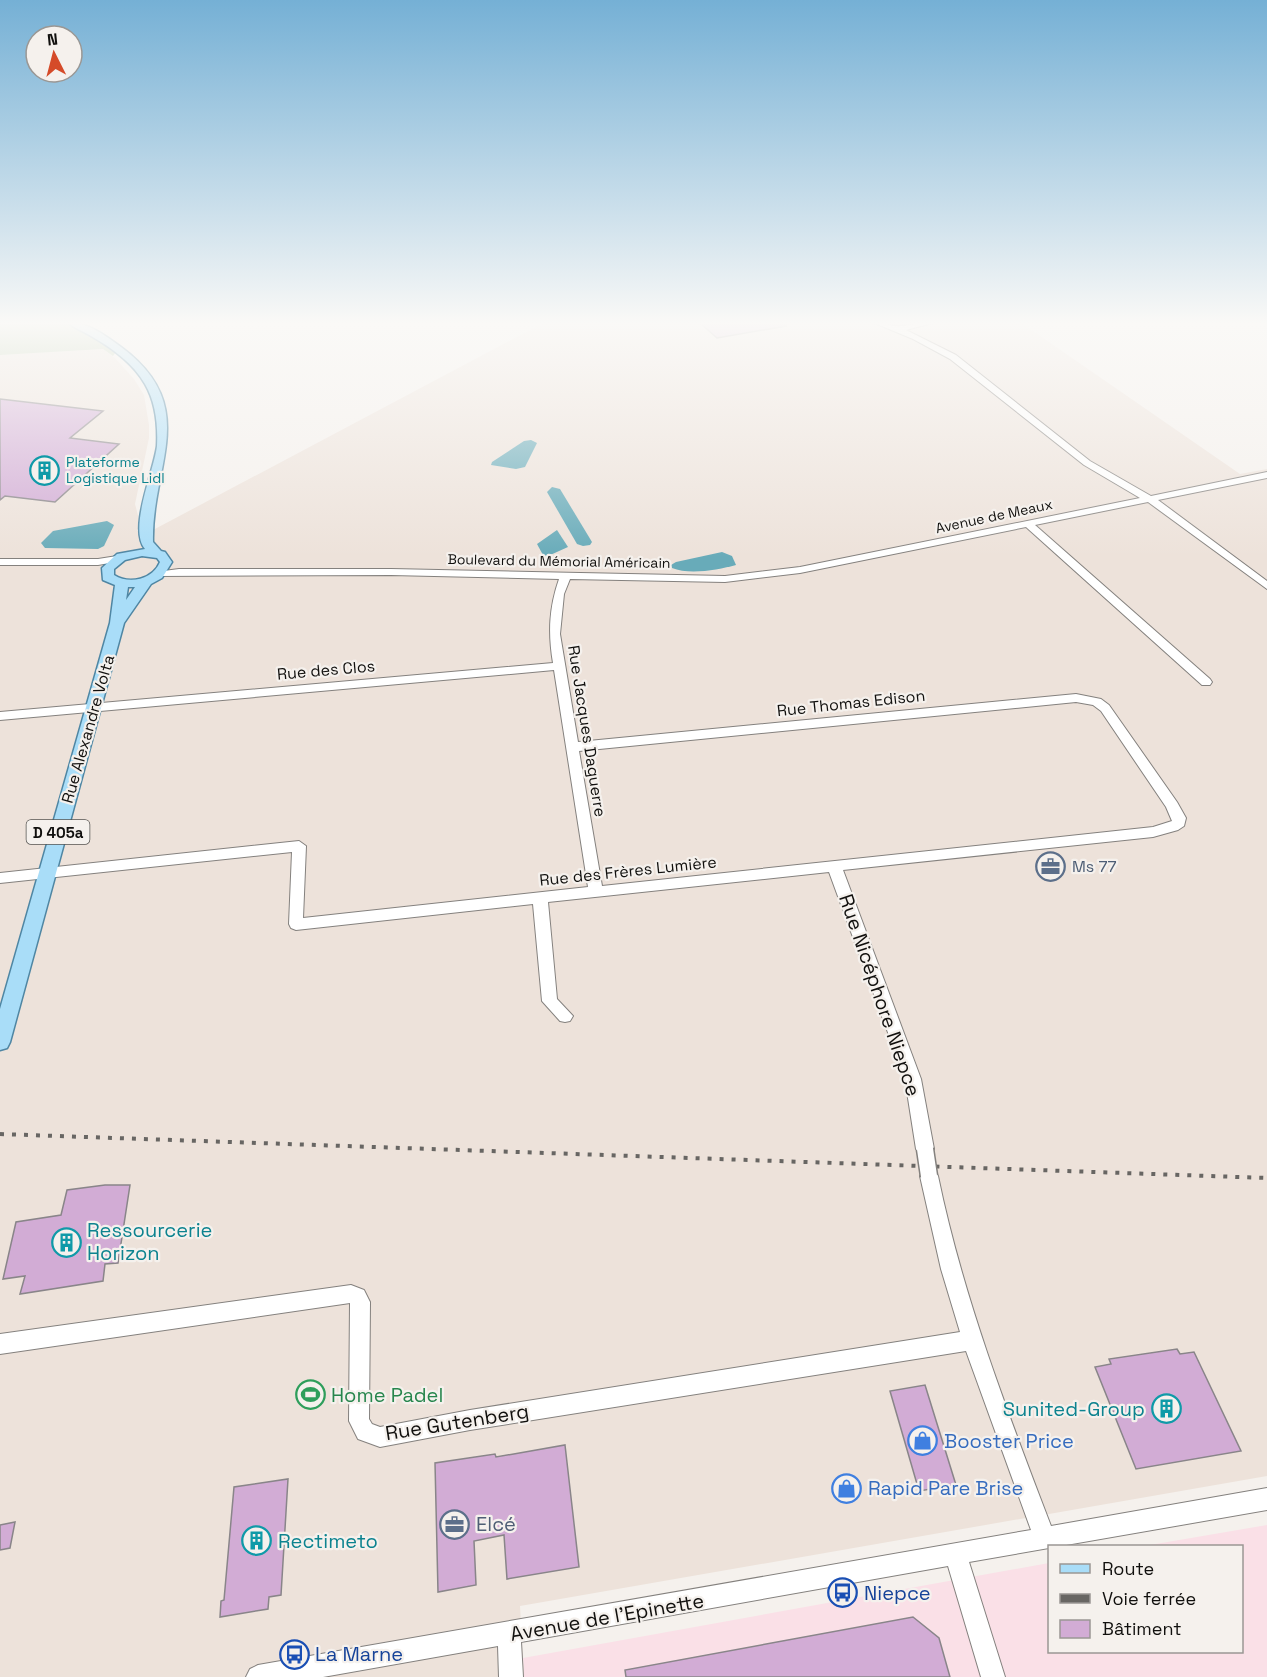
<svg xmlns="http://www.w3.org/2000/svg" width="1267" height="1677" font-family="'Space Grotesk',sans-serif">
<rect width="100%" height="100%" fill="#f5f1ed"/>
<polygon fill="#fae0e7" points="1267,1525 1267,1677 524,1677 523,1658 1049,1563 1050,1652 1242,1652 1242,1546 1144,1546"/>
<polygon fill="#ede2da" points="545,322 1020,322 1240,474 1267,469 1267,1476 520,1606 524,1677 0,1677 0,355 103,349 115,358 134,379 144,395 149,425 149,438 135,504 140,523 137,531 153,530"/>
<polygon fill="#b3c9a6" points="0,322 64,322 96,338 116,352 113,356 103,349 0,355"/>
<g fill="#68abb9">
<polygon points="531,440 537,443 525,467 516,469 491,465 492,462 524,441"/>
<polygon points="552,487 560,489 592,542 590,545 583,546 577,544 547,492"/>
<polygon points="107,521 114,525 104,546 98,549 45,548 41,543 53,531"/>
<polygon points="557,530 568,547 548,556 543,555 537,544"/>
<path d="M722,552L732,556L736,565C718,570 689,575 672,568L671,565L676,562Z"/>
</g>
<g fill="#d2acd5" stroke="#898589" stroke-width="1.5">
<polygon points="699,322 786,322 786,326 717,338"/>
<polygon points="0,399 103,411 70,438 119,444 55,502 5,496 0,500"/>
<polygon points="105,1185 130,1185 118,1263 105,1264 103,1281 20,1294 25,1276 3,1279 16,1222 61,1215 67,1190"/>
<polygon points="1177,1349 1180,1354 1194,1352 1241,1451 1136,1469 1095,1367 1111,1364 1109,1359"/>
<polygon points="925,1385 956,1485 919,1491 890,1391"/>
<polygon points="565,1445 579,1567 507,1579 504,1535 474,1541 476,1585 438,1592 435,1463 495,1454 496,1457"/>
<polygon points="288,1479 281,1595 269,1597 268,1609 220,1617 221,1601 224,1600 234,1487"/>
<polygon points="15,1522 10,1548 0,1550 0,1525"/>
<polygon points="913,1617 939,1638 950,1677 626,1677 625,1670"/>
</g>
<g fill="none" stroke-linecap="round" stroke-linejoin="round">
<defs>
<g id="minor">
<path d="M872,322C882,322 892,327 901,326C913,325 924,322 936,322L906,330L956,355L1090,461L1151,496L1267,472V478L1158,500L1267,581V589L1148,502L1035,525L1210,679L1212,682L1210,685H1202L1026,527L800,573L725,582L570,579L564,594L560,634L578,742L1076,694L1101,699L1109,705L1177,802L1186,818L1184,826L1178,830L1153,837L843,870L921,1079L934,1149L931,1154L925,1157L919,1154L916,1149L905,1079L829,872L548,902L557,999L573,1016L570,1021L565,1022L560,1021L542,1001L533,904L296,930L291,928L289,924L292,852L0,883V873L299,841L306,846L303,918L588,887L554,670L0,720V712L553,663C548,633 549,608 559,579L391,575L156,576V572L179,569H391L725,576L800,567L1140,498L1084,465L950,359L913,339ZM1076,702L1093,705L1101,711L1166,807L1172,821L1153,827L602,886L579,751Z"/>
<polygon points="117,556 121,557 121,561 98,565 0,565 0,559 98,559"/>
<path d="M929,1168L935,1170L938,1176C963,1297 1007,1411 1051,1526L1267,1488V1510L969,1562L1005,1677H981L948,1566L521,1642L523,1677H499L498,1646L323,1677H246L250,1669L258,1665L1031,1530L966,1351L470,1430L380,1447L358,1439L349,1421L350,1303L0,1354V1334L351,1285L364,1290L370,1302L369,1419L372,1424L380,1427L470,1410L960,1332L941,1269L920,1176L923,1170Z"/>
</g>
<path id="major" d="M67,322C87,322 105,335 121,347C202,407 151,465 153,542L161,551L165,552L172,562L162,578L151,584L124,623L10,1042L7,1048L0,1050V1009L110,623L115,585L103,580L102,568L117,554L145,549C128,529 154,471 157,446C158,425 156,403 145,384C133,363 112,348 91,336C83,331 74,328 67,322ZM142,556L157,558L160,562C153,579 130,585 114,575V569L125,560ZM128,587H135L126,600Z"/>
</defs>
<use href="#minor" stroke="#84817e" stroke-width="2"/>
<use href="#major" stroke="#4f86a3" stroke-width="3"/>
<use href="#minor" fill="#fff" fill-rule="evenodd"/>
<use href="#major" fill="#a9ddf8" fill-rule="evenodd"/>
<polyline stroke="#686663" stroke-width="4" stroke-dasharray="4 8" stroke-linecap="butt" points="0,1134 1267,1178"/>
<defs>
<polyline id="minor-bridge" points="925,1149 929,1176"/>
</defs>
<use href="#minor-bridge" stroke="#84817e" stroke-width="19" stroke-linecap="butt"/>
<use href="#minor-bridge" stroke="#fff" stroke-width="16"/>
</g>
<linearGradient id="sky" x2="0" y2="1"><stop stop-color="#75b0d5"/><stop offset="0.58" stop-color="#faf9f7"/><stop offset="1" stop-color="#faf9f7" stop-opacity="0"/></linearGradient>
<rect width="1267" height="557" fill="url(#sky)"/>
<defs>
<symbol id="building-ring" viewBox="-11 -11 22 22"><circle r="9.5" fill="#f5f1ed" stroke="#0f9aa8" stroke-width="1.5"/><path d="M-4-6H4V6H1V3H-1V6H-4ZM-2.5-4.3h1.7v1.8h-1.7ZM.8-4.3h1.7v1.8H.8ZM-2.5-1h1.7V.8h-1.7ZM.8-1h1.7V.8H.8Z" fill="#0f9aa8"/></symbol>
<symbol id="office-ring" viewBox="-11 -11 22 22"><circle r="9.5" fill="#f5f1ed" stroke="#5c6f8a" stroke-width="1.5"/><path d="M-6-3h4V-5.5h4V-3h4V5H-6ZM-1-4.5V-3h2v-1.5ZM-6 0V1H6V0Z" fill="#5c6f8a"/></symbol>
<symbol id="stadium-ring" viewBox="-11 -11 22 22"><circle r="9.5" fill="#f5f1ed" stroke="#2e9e5b" stroke-width="1.5"/><path d="M0-5a6.5 5 0 1 0 0 10a6.5 5 0 1 0 0-10ZM-3.5-1.8h7v3.6h-7Z" fill="#2e9e5b"/></symbol>
<symbol id="shop-ring" viewBox="-11 -11 22 22"><circle r="9.5" fill="#f5f1ed" stroke="#3f7fe0" stroke-width="1.5"/><path d="M-5-2.5h2.3a2.7 3.5 0 0 1 5.4 0H5L5.5 6h-11ZM-1.5-2.5h3a1.5 2.3 0 0 0-3 0Z" fill="#3f7fe0"/></symbol>
<symbol id="bus-ring" viewBox="-11 -11 22 22"><circle r="9.5" fill="#f5f1ed" stroke="#1a4fb4" stroke-width="1.5"/><path d="M-5-6H5V4H4V6H2V4H-2V6H-4V4H-5ZM-3.5-4V0h7V-4ZM-3.5 1.2v1.5H-2V1.2ZM2 1.2v1.5H3.5V1.2Z" fill="#1a4fb4"/></symbol>
</defs>
<g fill-rule="evenodd">
<use href="#building-ring" x="28" y="454" width="33" height="33"/>
<use href="#office-ring" x="1034" y="850" width="33" height="33"/>
<use href="#building-ring" x="50" y="1226" width="33" height="33"/>
<use href="#stadium-ring" x="294" y="1378" width="33" height="33"/>
<use href="#building-ring" x="1150" y="1392" width="33" height="33"/>
<use href="#shop-ring" x="906" y="1424" width="33" height="33"/>
<use href="#shop-ring" x="830" y="1472" width="33" height="33"/>
<use href="#office-ring" x="438" y="1508" width="33" height="33"/>
<use href="#building-ring" x="240" y="1524" width="33" height="33"/>
<use href="#bus-ring" x="826" y="1576" width="33" height="33"/>
<use href="#bus-ring" x="278" y="1638" width="33" height="33"/>
</g>
<g text-anchor="middle" dominant-baseline="central" stroke-width="4.5" stroke-linejoin="round" paint-order="stroke">
<g font-size="14" fill="#0d838f" stroke="#f5f1ed" text-anchor="start">
<text x="66" y="462">Plateforme<tspan x="66" dy="16">Logistique Lidl</tspan></text>
</g>
<g font-size="14" fill="#11100e" stroke="#f5f1ed">
<text transform="translate(994 516) rotate(-12)">Avenue de Meaux</text>
<text transform="translate(559 561) rotate(1)">Boulevard du Mémorial Américain</text>
</g>
<rect fill="#f5f1ed" stroke="#555451" stroke-width="1.5" x="26.5" y="820" width="63" height="24" rx="4.5"/>
<g font-size="15" font-weight="bold" fill="#11100e">
<text x="58" y="832">D 405a</text>
</g>
<g font-size="16" fill="#11100e" stroke="#f5f1ed">
<text transform="translate(326 670) rotate(-5)">Rue des Clos</text>
<text transform="translate(851 703) rotate(-6)">Rue Thomas Edison</text>
<text transform="translate(88 729) rotate(-74)">Rue Alexandre Volta</text>
<text transform="translate(587 731) rotate(81)">Rue Jacques Daguerre</text>
<text transform="translate(628 871) rotate(-6)">Rue des Frères Lumière</text>
</g>
<g font-size="16" fill="#4e5e75" stroke="#f5f1ed" text-anchor="start">
<text x="1072" y="866">Ms 77</text>
</g>
<g font-size="20" fill="#11100e" stroke="#f5f1ed">
<text transform="translate(880 995) rotate(71)">Rue Nicéphore Niepce</text>
<text transform="translate(457 1422) rotate(-9)">Rue Gutenberg</text>
<text transform="translate(607 1617) rotate(-10)">Avenue de l'Epinette</text>
</g>
<g font-size="20" fill="#0d838f" stroke="#f5f1ed" text-anchor="start">
<text x="87" y="1230">Ressourcerie<tspan x="87" dy="23">Horizon</tspan></text>
<text x="1145" y="1409" text-anchor="end">Sunited-Group</text>
<text x="278" y="1541">Rectimeto</text>
</g>
<g font-size="20" fill="#27864d" stroke="#f5f1ed" text-anchor="start">
<text x="331" y="1395">Home Padel</text>
</g>
<g font-size="20" fill="#366cbe" stroke="#f5f1ed" text-anchor="start">
<text x="944" y="1441">Booster Price</text>
<text x="868" y="1488">Rapid Pare Brise</text>
</g>
<g font-size="20" fill="#4e5e75" stroke="#f5f1ed" text-anchor="start">
<text x="476" y="1524">Elcé</text>
</g>
<g font-size="20" fill="#164399" stroke="#f5f1ed" text-anchor="start">
<text x="864" y="1593">Niepce</text>
<text x="315" y="1654">La Marne</text>
</g>
</g>
<rect x="1048" y="1545" width="195" height="108" fill="#f5f1ed" stroke="#9a9794" stroke-width="1.5"/>
<rect x="1060" y="1564" width="30" height="9" fill="#a9ddf8" stroke="#9a9794" stroke-width="1.5"/>
<text x="1102" y="1575" font-size="18" fill="#11100e">Route</text>
<rect x="1060" y="1594" width="30" height="9" fill="#686663" stroke="#9a9794" stroke-width="1.5"/>
<text x="1102" y="1605" font-size="18" fill="#11100e">Voie ferrée</text>
<rect x="1060" y="1620" width="30" height="18" fill="#d2acd5" stroke="#9a9794" stroke-width="1.5"/>
<text x="1102" y="1635" font-size="18" fill="#11100e">Bâtiment</text>
<g transform="translate(54 54) rotate(354)"><circle r="28" fill="#f5f1ed" stroke="#9a9794" stroke-width="1.5"/>
<path d="M0-4.5L10 22L0 15L-10 22Z" fill="#d54b29"/>
<text y="-9" font-size="16" font-weight="bold" text-anchor="middle" fill="#11100e">N</text>
</g>
</svg>
